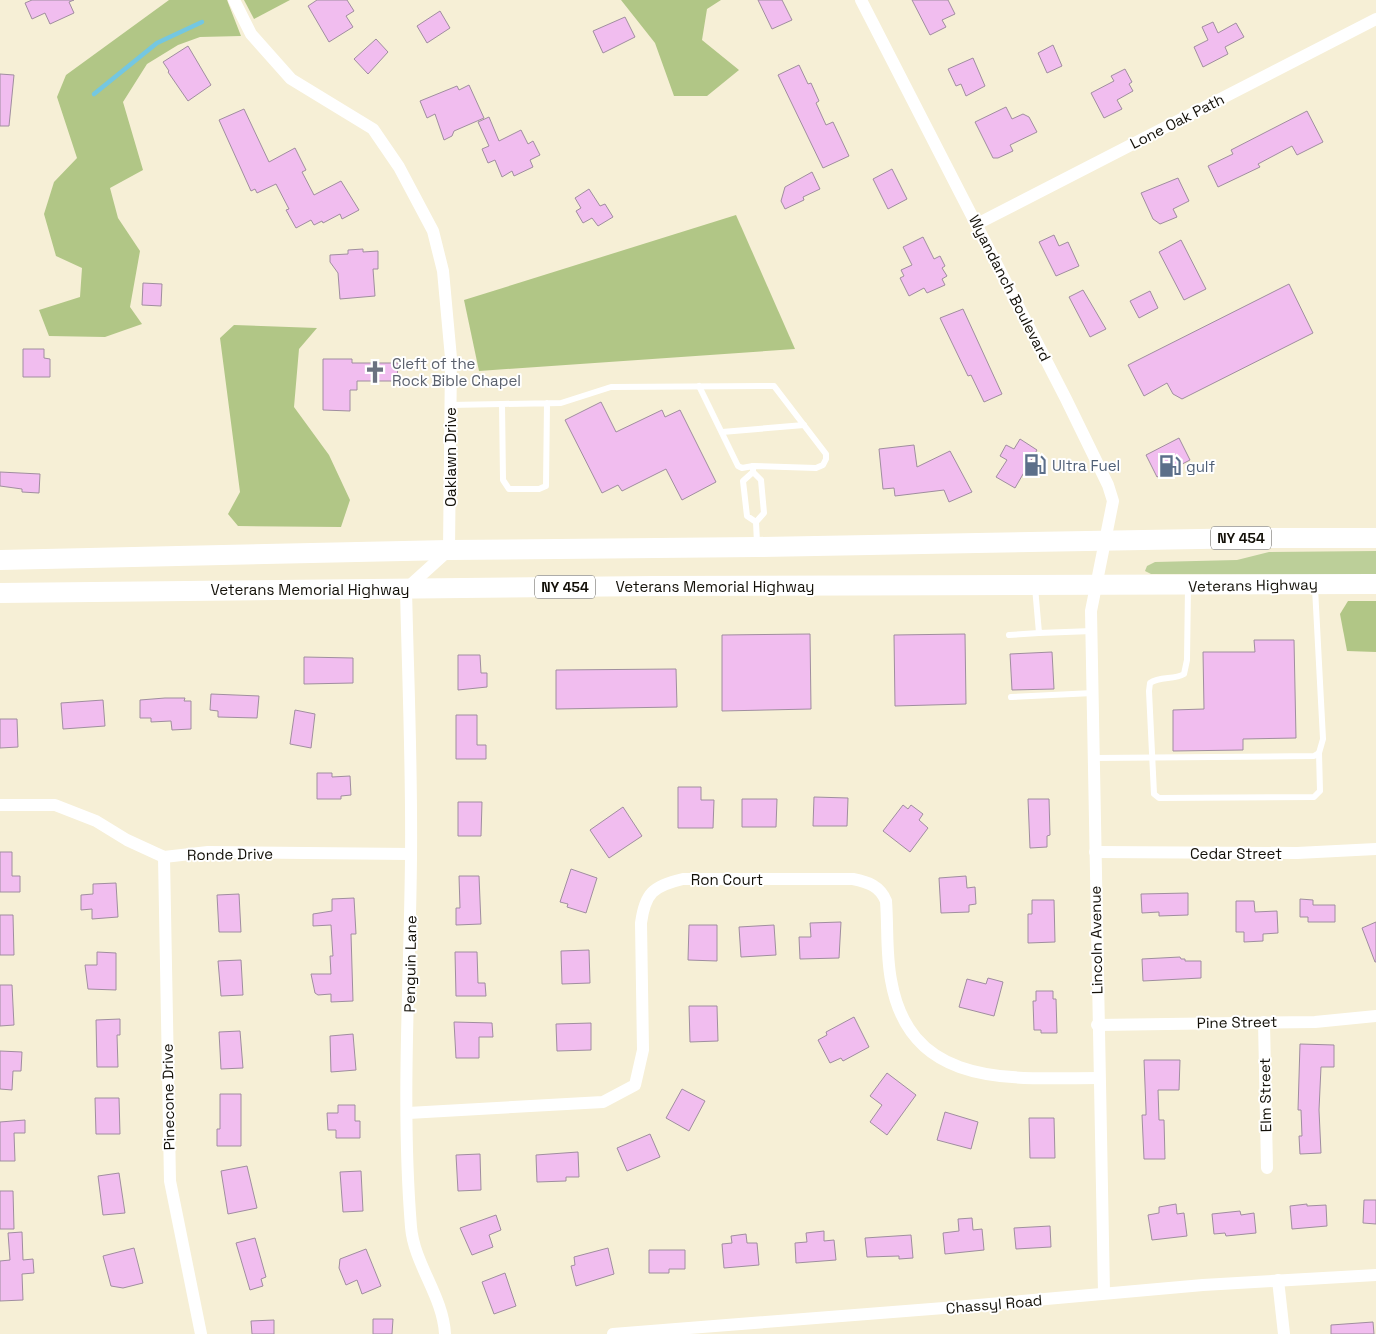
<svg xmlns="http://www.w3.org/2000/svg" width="1376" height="1334" font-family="'Space Grotesk',sans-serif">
<rect width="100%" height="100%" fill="#f6efd6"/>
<polygon fill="#bccf99" points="1376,551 1376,575 1151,574 1145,571 1147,566 1155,562 1237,560 1269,552"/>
<g fill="#b1c686">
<polygon points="169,0 227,0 241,36 200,37 178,45 147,64 123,102 143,170 110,188 118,218 140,251 130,307 142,324 105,337 49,336 39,310 80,297 82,268 56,256 44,214 54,182 77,158 57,97 66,75"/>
<polygon points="244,0 290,0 254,19"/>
<polygon points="621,0 721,0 707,9 702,40 739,70 707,96 674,96 655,43"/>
<polygon points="736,215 795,349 479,371 464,300"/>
<polygon points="234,325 317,328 299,349 294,407 329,455 350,500 341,527 238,526 228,514 240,492 220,338"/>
<polygon points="1348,601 1376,601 1376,652 1347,651 1340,614"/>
</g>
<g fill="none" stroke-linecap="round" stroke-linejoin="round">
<polyline stroke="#74c7e1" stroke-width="4.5" points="94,94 157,43 202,22"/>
</g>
<g fill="#f1bdef" stroke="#a08e9f">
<polygon points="32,0 74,0 69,2 74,13 50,24 45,13 32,19 25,3"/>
<polygon points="317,0 347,0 354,11 346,16 353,27 329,42 308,6"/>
<polygon points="758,0 782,0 792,20 772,29"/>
<polygon points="912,0 948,0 955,14 942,20 946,27 930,35"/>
<polygon points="440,11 450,28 427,43 417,26"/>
<polygon points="625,17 635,37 603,53 593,31"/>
<polygon points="1213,22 1218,33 1236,23 1244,37 1225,47 1228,54 1203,67 1194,47 1208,40 1202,27"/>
<polygon points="376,39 388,52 368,74 354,59"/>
<polygon points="1053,45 1062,66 1047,73 1038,53"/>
<polygon points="188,46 211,85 188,101 168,72 169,71 163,62"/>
<polygon points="973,58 985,86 966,96 961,84 956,86 948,69"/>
<polygon points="799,65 808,84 811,83 819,101 816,103 826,125 833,122 849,156 823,168 778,75"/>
<polygon points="1125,69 1132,82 1129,84 1133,91 1117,100 1122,109 1104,118 1091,93 1114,81 1111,76"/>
<polygon points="0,74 14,75 9,126 0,126"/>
<polygon points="469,85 484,118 454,131 452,136 444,140 435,114 427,118 420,101 457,86 459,90"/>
<polygon points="1006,107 1012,119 1023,114 1029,117 1037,132 1010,145 1013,151 998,158 993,158 975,122"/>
<polygon points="244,109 269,162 295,148 306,170 302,172 314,195 341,181 359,210 342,219 340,214 323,223 322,221 314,225 311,220 296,228 286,210 289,209 276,184 257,193 255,189 251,191 219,120"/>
<polygon points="1307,111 1323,142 1297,155 1292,146 1258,164 1260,167 1218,187 1208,166 1233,154 1231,150"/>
<polygon points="489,117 499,141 521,130 528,144 533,141 540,155 530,160 533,167 514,176 512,171 502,177 495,160 488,163 482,149 489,146 478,122"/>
<polygon points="892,169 907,199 888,209 873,179"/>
<polygon points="812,172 820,189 803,197 804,200 785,209 781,201 785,187"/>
<polygon points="1178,178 1189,201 1173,209 1177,217 1160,224 1153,219 1141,193"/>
<polygon points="589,189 600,206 605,204 613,217 598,226 592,218 583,223 576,211 581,208 575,198"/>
<polygon points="1054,235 1059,246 1068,242 1079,266 1056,276 1039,242"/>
<polygon points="923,237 934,259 940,256 945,266 942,268 947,276 942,279 945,285 927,293 924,288 909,296 900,278 904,276 901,270 912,265 903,247"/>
<polygon points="1181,240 1206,289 1184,300 1159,252"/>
<polygon points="363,249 363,252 378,251 378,269 373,269 375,296 340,299 338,273 330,262 330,255 348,254 348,250"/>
<polygon points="143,283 162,284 161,306 142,305"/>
<polygon points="1289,284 1313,333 1182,399 1173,394 1167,383 1144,396 1128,365"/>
<polygon points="1083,290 1106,329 1090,337 1069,297"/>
<polygon points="1150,291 1158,308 1139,318 1130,301"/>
<polygon points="963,309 1002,394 984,402 971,375 968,376 940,318"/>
<polygon points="23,349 44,349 44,358 50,359 50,377 23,377"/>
<polygon points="323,359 352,359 352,363 398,363 397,381 357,381 357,390 350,390 350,411 323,410"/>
<polygon points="601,402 616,432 662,410 665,417 680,410 716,482 682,500 666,469 622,491 618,485 602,493 565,420"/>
<polygon points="1179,438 1190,460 1157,477 1146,455"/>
<polygon points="1020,439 1037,450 1015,488 996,477 1007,460 1000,456 1006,445 1014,449"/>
<polygon points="914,445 917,467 950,451 972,492 949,502 944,490 895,496 894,488 883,489 879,449"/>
<polygon points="0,472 40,474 39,493 22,492 22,489 0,486"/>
<polygon points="810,634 811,709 722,711 722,635"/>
<polygon points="965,634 966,704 895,706 894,635"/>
<polygon points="1254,640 1294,640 1296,738 1243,739 1243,750 1173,751 1173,710 1204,709 1203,652 1255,652"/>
<polygon points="1052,652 1054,689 1012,690 1010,654"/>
<polygon points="458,655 480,655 481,673 487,673 487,687 458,690"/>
<polygon points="304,657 353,658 353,683 304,684"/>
<polygon points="676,669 677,707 556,709 556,670"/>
<polygon points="211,694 259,696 257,718 218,717 218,711 210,710"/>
<polygon points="165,698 185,698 184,701 191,701 191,729 172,730 171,721 151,722 151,718 140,718 140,700"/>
<polygon points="103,700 105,726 63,729 61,703"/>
<polygon points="295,710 315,714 311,748 290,744"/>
<polygon points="456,715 477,715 477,745 486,745 486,759 456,759"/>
<polygon points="0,719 17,719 18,747 0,748"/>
<polygon points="317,773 332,773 332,777 350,776 351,795 341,796 341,799 317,799"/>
<polygon points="678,787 701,787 701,800 714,800 713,828 678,828"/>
<polygon points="814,797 848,798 847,826 813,826"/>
<polygon points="742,799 777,799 776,827 742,827"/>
<polygon points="1028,799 1049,799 1050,835 1047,836 1047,847 1030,848"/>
<polygon points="458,802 482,802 481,836 458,836"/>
<polygon points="903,805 908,809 911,805 923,814 919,820 928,828 910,852 883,831"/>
<polygon points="623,807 642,836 609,858 590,830"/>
<polygon points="0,852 12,852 12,876 20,876 20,892 0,892"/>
<polygon points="571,869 597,878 586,913 567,907 568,904 560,902"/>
<polygon points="459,876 479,876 481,924 456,925 456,908 460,908"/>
<polygon points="966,876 967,888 975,887 976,904 969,905 969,912 941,913 939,878"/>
<polygon points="116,883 118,917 92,919 92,909 81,910 81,895 93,894 93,884"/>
<polygon points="1188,893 1188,915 1159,916 1159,912 1142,913 1141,894"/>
<polygon points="239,894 241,932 219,932 217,895"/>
<polygon points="354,898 356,934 351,934 353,1001 331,1002 331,994 318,995 315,993 311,974 331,974 330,956 333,956 331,925 313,926 313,914 332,911 332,899"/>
<polygon points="1300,899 1313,900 1313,905 1335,905 1335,922 1308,922 1308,917 1300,917"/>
<polygon points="1032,900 1054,900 1055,942 1028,943 1028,914 1032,914"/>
<polygon points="1236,901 1254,901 1255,912 1277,911 1278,933 1263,934 1263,941 1244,942 1244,932 1236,932"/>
<polygon points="0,915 13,915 14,955 0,955"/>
<polygon points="841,922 839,958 800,959 799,937 811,937 810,923"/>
<polygon points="1376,922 1376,962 1375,962 1362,928"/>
<polygon points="689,925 717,925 717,961 688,960"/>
<polygon points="774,925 776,955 741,957 739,927"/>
<polygon points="589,950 590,983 562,984 561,951"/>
<polygon points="97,952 116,953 116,990 88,989 85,965 97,965"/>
<polygon points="455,952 477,952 478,983 485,983 486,996 456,996"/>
<polygon points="1180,957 1181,959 1185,959 1185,961 1201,961 1201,978 1143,981 1142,959"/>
<polygon points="241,960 243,995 221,996 218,961"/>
<polygon points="988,978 1003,982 994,1016 959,1007 967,979 986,984"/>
<polygon points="0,985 12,985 14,1025 0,1026"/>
<polygon points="1036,991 1053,991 1053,999 1056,999 1057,1033 1041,1033 1041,1030 1034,1030 1033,1001 1036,1001"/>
<polygon points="689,1006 717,1006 718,1041 690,1042"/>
<polygon points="854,1017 869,1047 843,1061 841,1058 830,1063 818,1040 827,1035 826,1032"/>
<polygon points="120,1019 120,1035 117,1035 118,1067 97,1067 96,1020"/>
<polygon points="454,1022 492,1023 493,1037 479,1037 479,1058 456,1058"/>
<polygon points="591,1023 591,1050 557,1051 556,1024"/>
<polygon points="240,1031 243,1068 221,1069 219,1032"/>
<polygon points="353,1034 356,1070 331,1072 330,1036"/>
<polygon points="1300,1044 1334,1045 1334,1067 1321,1067 1319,1110 1321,1153 1300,1154 1299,1136 1302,1136 1301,1110 1298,1110"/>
<polygon points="0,1051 22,1052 21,1071 13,1071 12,1090 0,1089"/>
<polygon points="1144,1060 1180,1060 1179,1090 1158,1090 1159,1120 1164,1120 1165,1159 1144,1159 1142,1115 1146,1115 1146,1110"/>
<polygon points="887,1073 916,1095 887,1135 870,1122 882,1105 870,1096"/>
<polygon points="682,1089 705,1101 689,1131 666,1118"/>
<polygon points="220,1094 241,1094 241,1146 217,1146 217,1129 220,1129"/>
<polygon points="95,1098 119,1098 120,1134 96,1134"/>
<polygon points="338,1105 355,1105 355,1121 360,1121 360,1138 336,1138 336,1130 328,1130 327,1113 338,1113"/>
<polygon points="945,1112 978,1122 971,1149 937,1140"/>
<polygon points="1029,1118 1054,1118 1055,1158 1030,1158"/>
<polygon points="25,1120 25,1133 14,1133 15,1161 0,1161 0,1122"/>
<polygon points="650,1134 660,1157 627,1171 617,1148"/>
<polygon points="578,1152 579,1177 566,1177 566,1181 537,1182 536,1155"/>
<polygon points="480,1154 481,1190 458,1191 456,1155"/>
<polygon points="247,1166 257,1208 228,1214 221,1171"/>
<polygon points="361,1171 363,1211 343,1212 340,1172"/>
<polygon points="119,1173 125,1213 103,1215 98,1176"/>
<polygon points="0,1191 13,1191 14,1229 0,1229"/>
<polygon points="1364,1200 1376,1200 1376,1224 1363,1223"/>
<polygon points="1176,1204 1177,1214 1184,1213 1187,1236 1152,1240 1148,1215 1159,1213 1159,1207"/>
<polygon points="1307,1204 1307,1206 1326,1205 1327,1226 1292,1229 1290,1206"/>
<polygon points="1240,1211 1241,1215 1254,1213 1256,1233 1226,1236 1225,1233 1214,1234 1212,1214"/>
<polygon points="496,1215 501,1230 489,1235 493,1247 472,1255 460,1228"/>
<polygon points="972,1218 973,1230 982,1229 984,1250 945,1254 943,1233 959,1231 958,1219"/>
<polygon points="1050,1226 1051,1247 1016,1249 1014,1228"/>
<polygon points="824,1231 824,1241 834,1240 836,1260 796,1263 795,1243 807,1242 806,1233"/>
<polygon points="22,1232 23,1260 33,1259 34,1273 22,1274 23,1300 0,1301 0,1261 10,1260 8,1233"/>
<polygon points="746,1234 747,1243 757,1243 759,1265 724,1268 722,1244 732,1243 731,1236"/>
<polygon points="911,1235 913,1258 899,1259 899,1256 867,1257 865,1238"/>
<polygon points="255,1238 266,1277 261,1279 263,1286 250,1290 236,1243"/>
<polygon points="134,1248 143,1283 123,1288 111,1286 103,1256"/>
<polygon points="608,1248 614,1274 576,1286 571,1266 575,1265 574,1257"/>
<polygon points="366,1249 381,1286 362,1294 357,1280 346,1285 339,1268 340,1259"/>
<polygon points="649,1250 685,1250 685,1269 669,1269 669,1273 649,1273"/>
<polygon points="505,1273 516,1306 494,1314 482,1282"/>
<polygon points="373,1319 393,1319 392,1334 373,1334"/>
<polygon points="274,1320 274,1334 252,1334 251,1321"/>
<polygon points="1373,1322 1374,1334 1331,1334 1331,1325"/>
</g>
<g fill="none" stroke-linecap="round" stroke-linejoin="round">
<g stroke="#fff" stroke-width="6">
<polyline points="699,386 738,466 742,468 753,466"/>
<polyline points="547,403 546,486 539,489 509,489 503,480 502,404 561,403 611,387 774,386 826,454 826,459 823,465 816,468 753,466 753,472 743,481 747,516 756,522"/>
<polyline points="450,405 502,404"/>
<polyline points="722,432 804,425"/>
<polyline points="753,472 761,480 764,513 756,522 757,543"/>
<polyline points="1035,587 1039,633 1092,631"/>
<path d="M1188,587L1187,660L1184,674C1174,680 1160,676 1150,683L1149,691L1154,794L1159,798L1314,797L1320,791L1319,753"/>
<polyline points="1009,635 1039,633"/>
<polyline points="1011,697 1093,693"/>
<polyline points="1095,758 1314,756 1319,753 1323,739 1315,588"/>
</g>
<g stroke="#fff" stroke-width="12">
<path d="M234,0L251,34L291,79L373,129L399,167L433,231L443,271L451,358L449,550L406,589C408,678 412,767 411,857C410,979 401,1104 411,1227C414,1264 443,1296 445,1334"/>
<polyline points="861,0 1066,399 1108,485 1113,501 1091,611 1104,1293"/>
<polyline points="977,224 1376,19"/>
<polyline points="0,805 55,805 96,821 127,840 164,857 208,852 411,854"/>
<polyline points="1095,852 1297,853 1376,849"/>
<polyline points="164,857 170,1181 201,1334"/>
<polyline points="1264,1022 1267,1168"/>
<polyline points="1097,1025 1315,1022 1376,1016"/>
<path d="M408,1113L603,1102L635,1085L643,1050L641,923C645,893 653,886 683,879H853C868,882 880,886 886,901C888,927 886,954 891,980C910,1090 1013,1078 1099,1078"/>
<polyline points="1278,1280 1284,1334"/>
<polyline points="613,1334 944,1308 1203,1285 1376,1275"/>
</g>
<g stroke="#fff" stroke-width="20">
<polyline points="0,560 449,550 757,547 1256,538 1376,538"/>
<polyline points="0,593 654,586 1376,584"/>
</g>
</g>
<defs>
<symbol id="church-bare" viewBox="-9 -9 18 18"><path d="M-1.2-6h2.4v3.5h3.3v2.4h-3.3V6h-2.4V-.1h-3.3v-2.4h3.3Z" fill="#6b7280" stroke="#fff" stroke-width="2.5" paint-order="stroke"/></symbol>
<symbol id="fuel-bare" viewBox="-9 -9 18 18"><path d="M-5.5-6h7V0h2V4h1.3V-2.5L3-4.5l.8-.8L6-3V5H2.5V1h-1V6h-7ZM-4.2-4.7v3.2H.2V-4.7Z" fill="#5c6f8a" stroke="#fff" stroke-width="2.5" paint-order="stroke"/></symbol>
</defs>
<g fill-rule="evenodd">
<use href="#church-bare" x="359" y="356" width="32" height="32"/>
<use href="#fuel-bare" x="1019" y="449" width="32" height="32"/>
<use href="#fuel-bare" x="1154" y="450" width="32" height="32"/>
</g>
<g text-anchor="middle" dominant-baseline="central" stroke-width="4" stroke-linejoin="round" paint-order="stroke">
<g fill="#fff" stroke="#5a5852" stroke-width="1">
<rect x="1211" y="526.5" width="60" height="23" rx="4"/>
<rect x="535" y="575.5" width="60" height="23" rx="4"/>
</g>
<g font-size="14" font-weight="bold" fill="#131008">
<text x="1241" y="538">NY 454</text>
<text x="565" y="587">NY 454</text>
</g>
<g font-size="15" fill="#131008" stroke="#fff">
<text transform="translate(1177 121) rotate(-27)">Lone Oak Path</text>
<text transform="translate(1010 288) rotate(63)">Wyandanch Boulevard</text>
<text transform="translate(450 457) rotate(-90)">Oaklawn Drive</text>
<text transform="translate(1253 585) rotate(-1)">Veterans Highway</text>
<text x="715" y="586">Veterans Memorial Highway</text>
<text x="310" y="589">Veterans Memorial Highway</text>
<text x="1236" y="853">Cedar Street</text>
<text transform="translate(230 854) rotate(-1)">Ronde Drive</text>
<text x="727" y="879">Ron Court</text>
<text transform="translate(1096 940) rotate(-91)">Lincoln Avenue</text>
<text transform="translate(410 964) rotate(-89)">Penguin Lane</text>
<text transform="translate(1237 1022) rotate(-1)">Pine Street</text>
<text transform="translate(1265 1095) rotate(-91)">Elm Street</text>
<text transform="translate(168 1097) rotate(-91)">Pinecone Drive</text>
<text transform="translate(994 1304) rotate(-5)">Chassyl Road</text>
</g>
<g font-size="15" fill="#5b616d" stroke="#fff" text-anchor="start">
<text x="392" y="363">Cleft of the<tspan x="392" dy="17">Rock Bible Chapel</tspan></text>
</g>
<g font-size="15" fill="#4e5e75" stroke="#fff" text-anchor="start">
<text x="1052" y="465">Ultra Fuel</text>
<text x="1186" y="466">gulf</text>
</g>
</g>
</svg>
